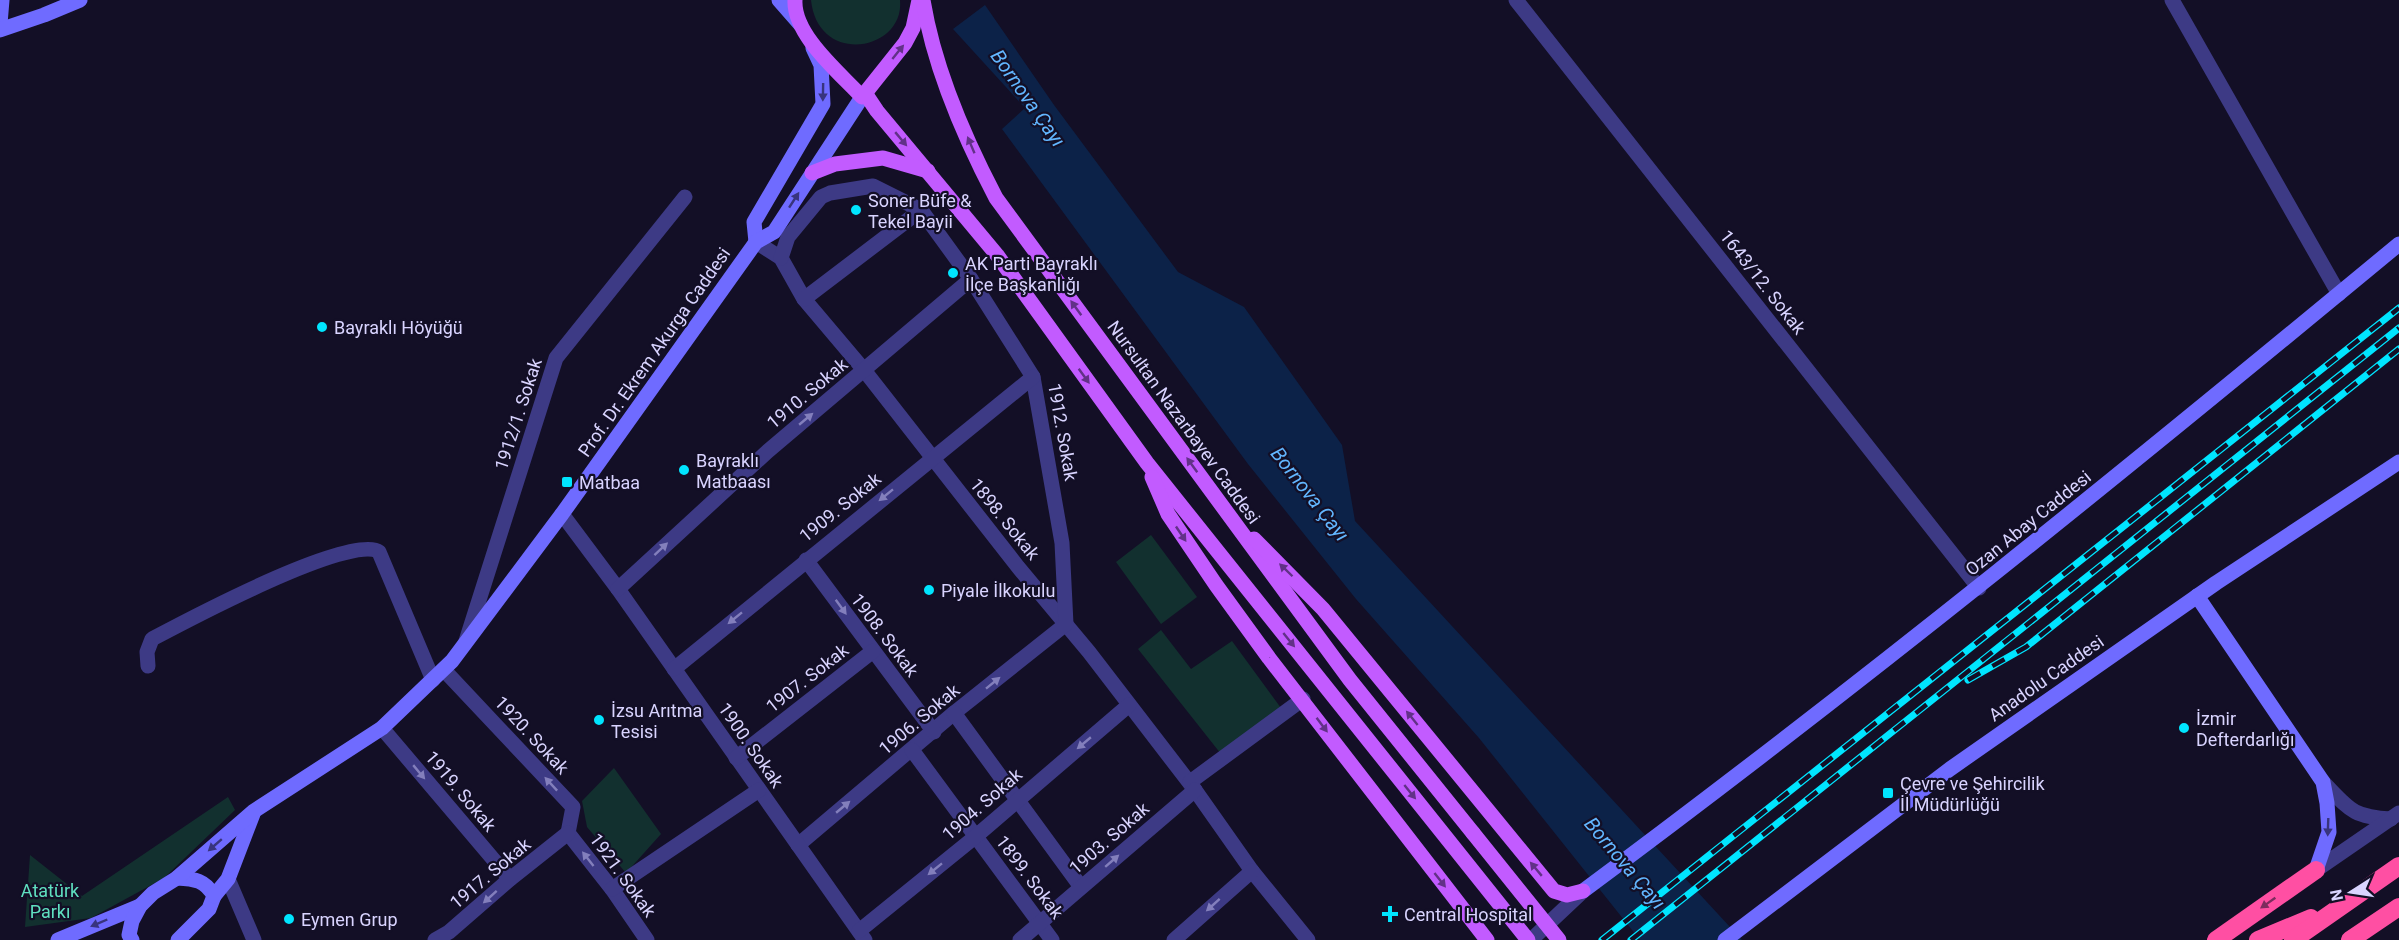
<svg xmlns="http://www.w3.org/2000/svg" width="2399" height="940" font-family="Roboto,sans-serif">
<rect width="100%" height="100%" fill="#130f26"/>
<g fill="#12302f">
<path d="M811,0H900C905,51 818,67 811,0Z"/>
<polygon points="1151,535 1197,597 1161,624 1116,562"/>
<polygon points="1161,630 1191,669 1232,641 1281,708 1221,754 1138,649"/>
<polygon points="614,768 661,834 626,873 587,827 582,801"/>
<polygon points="228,797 235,810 164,878 91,918 25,927 30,855 82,896"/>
</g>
<polygon fill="#0c2248" points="985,5 1054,105 1178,272 1244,307 1342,445 1355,521 1742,940 1640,940 1479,738 1356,599 1248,464 1002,129 1025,108 953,29"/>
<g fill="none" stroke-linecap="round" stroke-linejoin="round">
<g stroke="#3d3a85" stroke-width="15">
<polyline points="1516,0 1979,588"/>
<polyline points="2172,0 2339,294"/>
<polyline points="756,242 781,258 804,299 864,370 1018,567 1089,652 1195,790 1252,871 1308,940"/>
<polyline points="781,258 788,237 821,197 830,193 873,186 921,210 971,279 1033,377 1062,543 1066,624 954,713 798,845"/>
<polyline points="804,299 921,210"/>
<polyline points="562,514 618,589 865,940"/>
<polyline points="806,560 934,732"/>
<polyline points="618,589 768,451 971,279"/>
<polyline points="466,641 556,358 685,197"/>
<path d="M148,666L147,652L152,639C184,622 353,532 379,552L433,680"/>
<polyline points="674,669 1033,377"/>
<polyline points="444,670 573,807 568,833"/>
<polyline points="954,713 1081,887"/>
<polyline points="382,728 510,879"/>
<polyline points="912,750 1052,940"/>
<polyline points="736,758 873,651"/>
<polyline points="1190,782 1303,699"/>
<path d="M2323,782C2349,809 2352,817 2391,819"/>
<polyline points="568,833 612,889 647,940"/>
<polyline points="2316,870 2399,813"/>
<polyline points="228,879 254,940"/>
<polyline points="612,889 759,790"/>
<polyline points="859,931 975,837 1129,705"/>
<polyline points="435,940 449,932 510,879 568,833"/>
<polyline points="1020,940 1195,790"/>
<polyline points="1174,940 1252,871"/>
<polyline points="1531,940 1583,891"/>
</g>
<g stroke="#6f6bff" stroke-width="15">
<polyline points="779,0 800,24"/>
<polyline points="0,24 2,0"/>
<polyline points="0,30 44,15 80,0"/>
<polyline points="756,242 754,222 823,104 821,65 813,48"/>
<polyline points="2197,596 2323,782 2327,803 2329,832 2316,870"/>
<path d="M177,878C195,879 205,880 214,896L209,909L178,940"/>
<path d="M1583,891C1862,684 2132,465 2399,244"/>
<polyline points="214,896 228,879 253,814"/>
<polyline points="58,940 140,906"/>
<polyline points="132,940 129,935 132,921 140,906 153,893 177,878 254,811 382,728 452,661 562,514 756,242 774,232 862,97"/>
<polyline points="1725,940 1950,769 2216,583 2399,462"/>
</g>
<g stroke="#c25bff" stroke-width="15">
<path d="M795,0C793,35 840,73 862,97L905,43L913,28L919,0"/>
<path d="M923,0C934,68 964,137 996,198L1350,680L1473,833"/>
<polyline points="865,93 877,111 997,255 1147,463 1528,940"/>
<polyline points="812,173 835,164 883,158 928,171"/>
<polyline points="1152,477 1168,514 1216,585 1269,658 1487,940"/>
<polyline points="1254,539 1323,609 1554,891 1567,895 1583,891"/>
</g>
<g stroke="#ff4fa3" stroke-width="18">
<polyline points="2216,940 2316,870"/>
<polyline points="2258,940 2311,918"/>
<polyline points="2293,940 2399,866"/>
<polyline points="2350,940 2399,907"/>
</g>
<defs>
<g id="rail">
<polyline points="1968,680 2026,647 2399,349"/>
<polyline points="1602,940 2399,308"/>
<polyline points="1631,940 2399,328"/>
</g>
</defs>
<use href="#rail" stroke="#00e5ff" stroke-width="7"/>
<use href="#rail" stroke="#130f26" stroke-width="4.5" stroke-dasharray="14" stroke-linecap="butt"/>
<polyline stroke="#c25bff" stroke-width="15" points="1473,833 1559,940"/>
</g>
<defs><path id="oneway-solid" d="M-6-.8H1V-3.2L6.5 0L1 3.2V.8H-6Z" transform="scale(1.5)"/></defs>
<g fill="#623188">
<use href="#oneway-solid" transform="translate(898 52) rotate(-51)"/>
<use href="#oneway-solid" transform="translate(901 139) rotate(50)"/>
<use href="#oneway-solid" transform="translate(971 145) rotate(-113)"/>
<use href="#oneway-solid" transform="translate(1076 308) rotate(-126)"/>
<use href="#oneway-solid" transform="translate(1084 376) rotate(54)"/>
<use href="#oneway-solid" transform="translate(1192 465) rotate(-126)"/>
<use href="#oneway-solid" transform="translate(1181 534) rotate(56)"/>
<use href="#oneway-solid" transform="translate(1286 570) rotate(-136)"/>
<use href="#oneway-solid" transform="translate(1289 640) rotate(51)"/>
<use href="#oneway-solid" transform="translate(1412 718) rotate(-129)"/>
<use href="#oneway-solid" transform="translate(1322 725) rotate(53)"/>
<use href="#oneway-solid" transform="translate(1410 792) rotate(51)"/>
<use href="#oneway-solid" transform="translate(1536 869) rotate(-130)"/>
<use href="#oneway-solid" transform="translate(1440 880) rotate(52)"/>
</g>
<g fill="#38347d">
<use href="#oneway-solid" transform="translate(823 92) rotate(91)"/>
<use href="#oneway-solid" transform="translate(794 200) rotate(-57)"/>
<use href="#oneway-solid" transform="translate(2328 827) rotate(92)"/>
<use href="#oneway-solid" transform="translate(215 845) rotate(139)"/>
<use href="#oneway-solid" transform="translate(99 923) rotate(157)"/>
</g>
<g fill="#837fbc">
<use href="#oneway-solid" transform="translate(806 419) rotate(-40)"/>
<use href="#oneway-solid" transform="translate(886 495) rotate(141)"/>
<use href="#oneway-solid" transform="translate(661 549) rotate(-43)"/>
<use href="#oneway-solid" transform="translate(841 607) rotate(54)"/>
<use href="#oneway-solid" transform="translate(735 618) rotate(141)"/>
<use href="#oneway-solid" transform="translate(993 683) rotate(-39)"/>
<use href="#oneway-solid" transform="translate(1084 743) rotate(140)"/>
<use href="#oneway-solid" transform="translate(419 772) rotate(50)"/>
<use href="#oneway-solid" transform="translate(551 784) rotate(-133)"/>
<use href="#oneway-solid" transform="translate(843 807) rotate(-40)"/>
<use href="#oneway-solid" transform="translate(588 859) rotate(-128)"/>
<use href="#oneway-solid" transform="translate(1112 861) rotate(-41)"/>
<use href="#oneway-solid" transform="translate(935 869) rotate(141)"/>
<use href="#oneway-solid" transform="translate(490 897) rotate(138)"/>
<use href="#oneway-solid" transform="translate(1213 905) rotate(138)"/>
</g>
<use fill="#7d2c5e" href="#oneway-solid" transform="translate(2268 903) rotate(145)"/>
<g fill="#00e5ff" stroke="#130f26" stroke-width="2">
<circle cx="856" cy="210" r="6"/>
<circle cx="953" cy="273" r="6"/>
<circle cx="322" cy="327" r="6"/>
<circle cx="684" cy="470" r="6"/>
<rect x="561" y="476" width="12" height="12" rx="3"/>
<circle cx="929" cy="590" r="6"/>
<circle cx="599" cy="720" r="6"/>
<circle cx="2184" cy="728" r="6"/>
<rect x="1882" y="787" width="12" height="12" rx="3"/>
<path d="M1387 905h6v6h6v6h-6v6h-6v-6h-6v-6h6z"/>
<circle cx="289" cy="919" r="6"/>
</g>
<g text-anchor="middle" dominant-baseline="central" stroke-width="4.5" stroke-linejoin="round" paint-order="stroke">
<g font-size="18" fill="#d9d4ff" stroke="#130f26" text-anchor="start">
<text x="868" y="200">Soner Büfe &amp;<tspan x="868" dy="21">Tekel Bayii</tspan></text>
<text x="965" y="263">AK Parti Bayraklı<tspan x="965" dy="21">İlçe Başkanlığı</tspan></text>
<text x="334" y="327">Bayraklı Höyüğü</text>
<text x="696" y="460">Bayraklı<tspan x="696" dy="21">Matbaası</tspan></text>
<text x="579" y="482">Matbaa</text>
<text x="941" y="590">Piyale İlkokulu</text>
<text x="611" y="710">İzsu Arıtma<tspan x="611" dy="21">Tesisi</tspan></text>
<text x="2196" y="718">İzmir<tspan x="2196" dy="21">Defterdarlığı</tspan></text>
<text x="1900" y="783">Çevre ve Şehircilik<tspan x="1900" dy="21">İl Müdürlüğü</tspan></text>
<text x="1404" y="914">Central Hospital</text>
<text x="301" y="919">Eymen Grup</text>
</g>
<g font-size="18" fill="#d9d4ff" stroke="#130f26">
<text transform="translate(1763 282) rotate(52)">1643/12. Sokak</text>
<text transform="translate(654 352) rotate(-55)">Prof. Dr. Ekrem Akurga Caddesi</text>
<text transform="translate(807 393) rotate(-40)">1910. Sokak</text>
<text transform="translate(518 414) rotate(-72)">1912/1. Sokak</text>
<text transform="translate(1184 422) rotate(54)">Nursultan Nazarbayev Caddesi</text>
<text transform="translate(1063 432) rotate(80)">1912. Sokak</text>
<text transform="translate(840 507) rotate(-39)">1909. Sokak</text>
<text transform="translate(1005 519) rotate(51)">1898. Sokak</text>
<text transform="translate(2028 523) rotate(-39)">Ozan Abay Caddesi</text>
<text transform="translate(885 635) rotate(53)">1908. Sokak</text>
<text transform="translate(807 678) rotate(-38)">1907. Sokak</text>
<text transform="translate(2046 678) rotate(-35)">Anadolu Caddesi</text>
<text transform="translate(919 719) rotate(-40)">1906. Sokak</text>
<text transform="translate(532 735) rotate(47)">1920. Sokak</text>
<text transform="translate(751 745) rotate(55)">1900. Sokak</text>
<text transform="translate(461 791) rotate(50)">1919. Sokak</text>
<text transform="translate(982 804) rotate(-41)">1904. Sokak</text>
<text transform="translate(1109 838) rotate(-41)">1903. Sokak</text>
<text transform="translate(490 873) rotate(-40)">1917. Sokak</text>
<text transform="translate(623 875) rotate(54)">1921. Sokak</text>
<text transform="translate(1030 877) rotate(53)">1899. Sokak</text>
</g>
<g font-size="18" fill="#5fe0c0" stroke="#130f26">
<text x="50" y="890">Atatürk<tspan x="50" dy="21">Parkı</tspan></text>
</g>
<g font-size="20" font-style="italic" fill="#62b6ff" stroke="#130f26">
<text transform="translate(1028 98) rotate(55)">Bornova Çayı</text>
<text transform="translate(1310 494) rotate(52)">Bornova Çayı</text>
<text transform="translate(1625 863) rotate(50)">Bornova Çayı</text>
</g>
</g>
<g transform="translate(2351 892) rotate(258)" stroke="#130f26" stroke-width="4.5" paint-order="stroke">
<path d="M0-4.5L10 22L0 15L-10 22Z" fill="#d9d4ff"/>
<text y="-9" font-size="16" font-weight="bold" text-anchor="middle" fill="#d9d4ff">N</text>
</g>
</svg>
